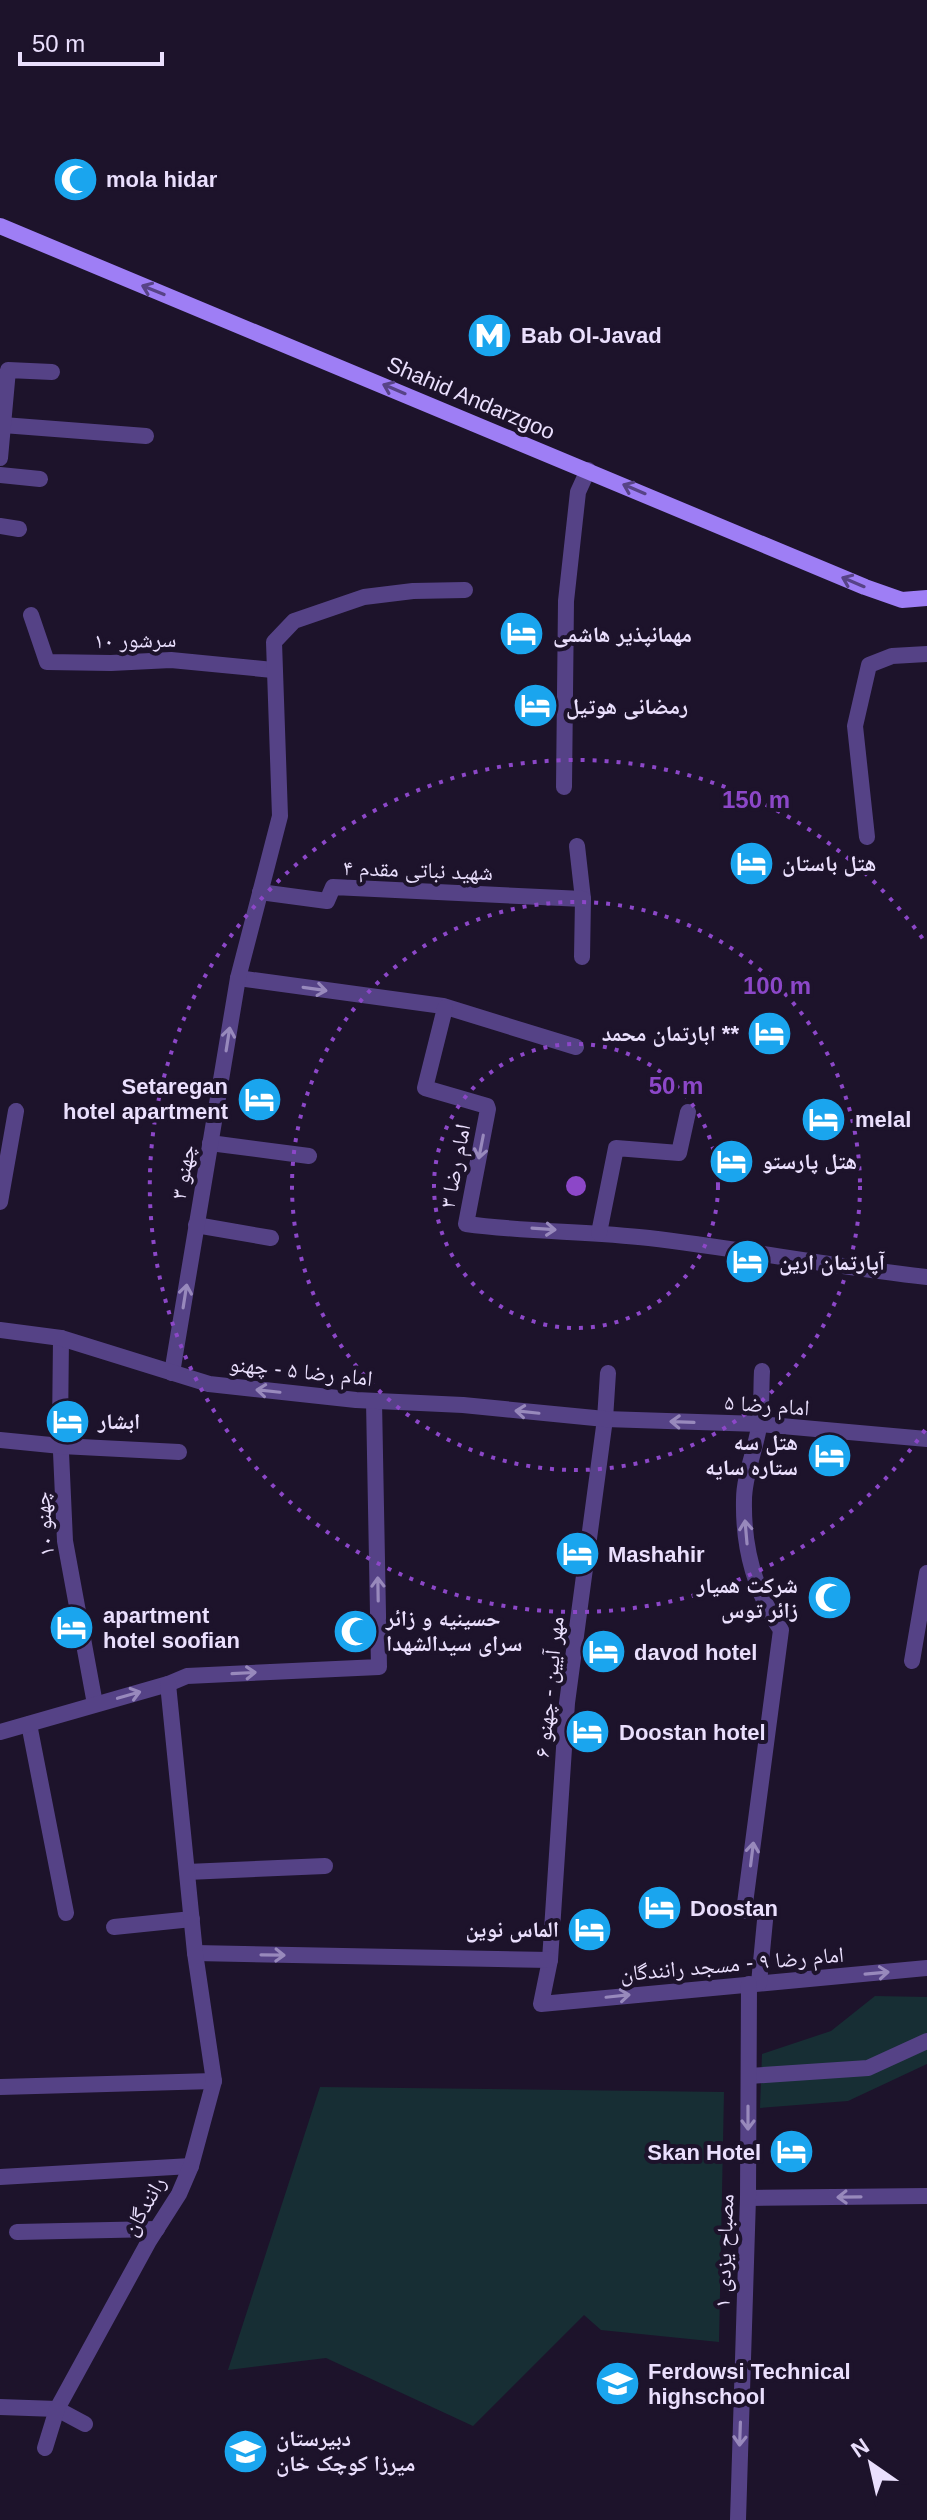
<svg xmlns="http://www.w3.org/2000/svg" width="927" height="2520" font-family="Helvetica,'Noto Naskh Arabic',sans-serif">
<rect width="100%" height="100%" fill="#1d132b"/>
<g fill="#172e34">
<polygon points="875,1996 927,1997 927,2064 848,2101 760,2108 762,2054 831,2031"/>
<polygon points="320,2087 724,2092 719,2342 601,2330 584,2315 473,2426 326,2358 228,2370"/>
</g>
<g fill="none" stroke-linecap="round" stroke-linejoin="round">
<polyline stroke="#554286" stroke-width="16" points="749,2076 868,2068 927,2041"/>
<g stroke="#554286" stroke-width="16">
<polyline points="3,425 146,436"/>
<polyline points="0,458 8,370 52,372"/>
<polyline points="0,475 40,479"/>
<polyline points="0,526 19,529"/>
<polyline points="31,615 47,662 111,663 171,660 273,670"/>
<polyline points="564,787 566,601 578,492 588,470"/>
<polyline points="867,837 855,726 869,665 892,656 927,654"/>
<polyline points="577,846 583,899 582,957"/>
<polyline points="260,892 327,901 333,887 583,899"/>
<polyline points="238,978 443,1006 576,1047"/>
<path d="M445,1008L425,1088L487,1106L488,1109L466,1224C525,1232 589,1231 649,1238C742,1249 834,1267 927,1277"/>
<polyline points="210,1143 309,1156"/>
<polyline points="0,1202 16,1111"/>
<polyline points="196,1225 271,1238"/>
<polyline points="599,1233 616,1148 679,1153 688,1112"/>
<polyline points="61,1338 60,1430 65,1541 95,1704"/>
<polyline points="172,1373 238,978 280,816 274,642 294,621 364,597 413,591 465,590"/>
<polyline points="608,1373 605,1419 567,1703 550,1960 541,2004 927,1968"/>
<polyline points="0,1440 61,1446 179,1452"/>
<polyline points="912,1661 927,1573"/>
<polyline points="29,1724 66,1913"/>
<polyline points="0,1732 168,1684 187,1676 379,1667 374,1401"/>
<polyline points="187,1872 325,1866"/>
<polyline points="114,1927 192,1919"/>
<polyline points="195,1953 550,1960"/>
<path d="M759,1983L766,1910L744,1911L781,1630C755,1592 743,1547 744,1500C744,1476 755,1451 759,1427C762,1409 761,1389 762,1371"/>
<polyline points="0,2087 214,2081"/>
<polyline points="0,2177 191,2166"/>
<polyline points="748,2198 927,2196"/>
<polyline points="17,2232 157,2229"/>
<polyline points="0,2407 57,2409 85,2424"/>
<polyline points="45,2448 57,2409 149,2241 179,2194 191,2166 214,2081 195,1953 168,1684"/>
<polyline points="738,2520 748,2198 749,1984"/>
</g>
<polyline stroke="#554286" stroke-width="16" points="0,1330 61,1338 209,1384 356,1400 463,1405 605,1419 760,1424 927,1439"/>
<polyline stroke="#9e7ef5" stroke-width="16" points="0,226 865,587 902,600 927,598"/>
</g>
<defs><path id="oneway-shaft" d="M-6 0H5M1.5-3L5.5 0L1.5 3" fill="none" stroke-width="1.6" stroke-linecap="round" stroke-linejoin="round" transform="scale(2)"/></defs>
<g stroke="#574386">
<use href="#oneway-shaft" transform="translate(153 290) rotate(-158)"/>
<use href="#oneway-shaft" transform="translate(394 389) rotate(-157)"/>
<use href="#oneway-shaft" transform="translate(634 489) rotate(-157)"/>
<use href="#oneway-shaft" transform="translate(853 582) rotate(-157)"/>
</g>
<g stroke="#9889bc">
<use href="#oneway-shaft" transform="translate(315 989) rotate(8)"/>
<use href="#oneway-shaft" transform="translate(228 1039) rotate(-81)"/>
<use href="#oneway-shaft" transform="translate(481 1147) rotate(101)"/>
<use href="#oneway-shaft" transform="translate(544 1229) rotate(4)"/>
<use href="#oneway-shaft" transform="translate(185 1296) rotate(-81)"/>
<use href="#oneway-shaft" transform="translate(268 1391) rotate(-174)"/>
<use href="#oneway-shaft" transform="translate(527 1412) rotate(-174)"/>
<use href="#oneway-shaft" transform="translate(682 1422) rotate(-178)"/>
<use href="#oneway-shaft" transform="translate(746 1532) rotate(-95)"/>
<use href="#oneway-shaft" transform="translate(378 1589) rotate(-91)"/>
<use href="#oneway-shaft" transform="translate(244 1673) rotate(-3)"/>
<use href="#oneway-shaft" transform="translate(129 1695) rotate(-16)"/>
<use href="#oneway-shaft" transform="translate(752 1854) rotate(-83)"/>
<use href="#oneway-shaft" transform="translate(273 1955) rotate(1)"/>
<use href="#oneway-shaft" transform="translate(877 1973) rotate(-5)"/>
<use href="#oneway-shaft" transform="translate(618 1996) rotate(-6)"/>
<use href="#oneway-shaft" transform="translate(748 2118) rotate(90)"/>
<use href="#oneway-shaft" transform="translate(849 2197) rotate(179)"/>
<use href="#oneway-shaft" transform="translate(740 2434) rotate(92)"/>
</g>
<g fill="none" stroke="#8c47c8" stroke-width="4" stroke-dasharray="4 8">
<circle cx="576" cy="1186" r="142"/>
<circle cx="576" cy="1186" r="284"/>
<path d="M925 1430A426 426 0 1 1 925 942"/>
</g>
<defs>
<symbol id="mosque-disc" viewBox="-11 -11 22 22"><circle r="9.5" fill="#1aa5ee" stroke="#1d132b"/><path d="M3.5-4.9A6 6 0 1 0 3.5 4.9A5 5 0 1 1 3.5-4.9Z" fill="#fff"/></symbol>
<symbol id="metro-disc" viewBox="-11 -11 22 22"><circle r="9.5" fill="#1aa5ee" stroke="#1d132b"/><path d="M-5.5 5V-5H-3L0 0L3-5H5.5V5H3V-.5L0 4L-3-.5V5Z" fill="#fff"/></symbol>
<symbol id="hotel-disc" viewBox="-11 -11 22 22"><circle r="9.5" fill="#1aa5ee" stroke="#1d132b"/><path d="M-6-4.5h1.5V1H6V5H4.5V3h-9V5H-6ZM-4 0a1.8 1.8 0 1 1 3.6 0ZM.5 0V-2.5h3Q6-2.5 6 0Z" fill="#fff"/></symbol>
<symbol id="school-disc" viewBox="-11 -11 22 22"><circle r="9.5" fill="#1aa5ee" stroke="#1d132b"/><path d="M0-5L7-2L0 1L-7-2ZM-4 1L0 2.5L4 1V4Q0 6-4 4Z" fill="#fff"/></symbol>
</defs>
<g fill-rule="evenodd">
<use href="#mosque-disc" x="50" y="154" width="51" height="51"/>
<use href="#metro-disc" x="464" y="310" width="51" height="51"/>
<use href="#hotel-disc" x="496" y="608" width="51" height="51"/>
<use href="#hotel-disc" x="510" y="680" width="51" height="51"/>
<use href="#hotel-disc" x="726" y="838" width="51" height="51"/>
<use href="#hotel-disc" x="744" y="1008" width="51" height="51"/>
<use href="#hotel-disc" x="234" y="1074" width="51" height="51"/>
<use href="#hotel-disc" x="798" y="1094" width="51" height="51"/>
<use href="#hotel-disc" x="706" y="1136" width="51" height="51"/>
<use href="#hotel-disc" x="722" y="1236" width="51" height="51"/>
<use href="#hotel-disc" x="42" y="1396" width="51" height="51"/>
<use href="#hotel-disc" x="804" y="1430" width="51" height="51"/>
<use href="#hotel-disc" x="552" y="1528" width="51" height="51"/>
<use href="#mosque-disc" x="804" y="1572" width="51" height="51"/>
<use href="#hotel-disc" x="46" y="1602" width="51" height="51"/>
<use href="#mosque-disc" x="330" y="1606" width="51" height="51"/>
<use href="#hotel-disc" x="578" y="1626" width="51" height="51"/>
<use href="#hotel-disc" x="562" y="1706" width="51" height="51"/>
<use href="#hotel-disc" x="634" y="1882" width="51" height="51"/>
<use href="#hotel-disc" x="564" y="1904" width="51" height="51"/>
<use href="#hotel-disc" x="766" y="2126" width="51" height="51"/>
<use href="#school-disc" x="592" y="2358" width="51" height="51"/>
<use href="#school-disc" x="220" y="2426" width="51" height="51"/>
</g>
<g text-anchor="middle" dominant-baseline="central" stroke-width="8" stroke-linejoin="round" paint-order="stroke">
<g font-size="22" font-weight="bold" fill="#eadffd" stroke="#1d132b" text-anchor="start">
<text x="106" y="179">mola hidar</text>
<text x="521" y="335">Bab Ol-Javad</text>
<text x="553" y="634">مهمانپذیر هاشمی</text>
<text x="566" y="706">رمضانی هوتیل</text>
<text x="782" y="863">هتل باستان</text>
<text x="739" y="1033" text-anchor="end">ابارتمان محمد **</text>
<text x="228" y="1086" text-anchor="end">Setaregan<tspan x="228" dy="25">hotel apartment</tspan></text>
<text x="855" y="1119">melal</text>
<text x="762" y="1161">هتل پارستو</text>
<text x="779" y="1262">آپارتمان ارين</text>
<text x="98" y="1421">ابشار</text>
<text x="798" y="1442" text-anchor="end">هتل سه<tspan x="798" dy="25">ستاره سایه</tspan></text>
<text x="608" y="1554">Mashahir</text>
<text x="798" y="1585" text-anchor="end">شرکت همیار<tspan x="798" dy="25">زائر توس</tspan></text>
<text x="103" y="1615">apartment<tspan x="103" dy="25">hotel soofian</tspan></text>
<text x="386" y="1618">حسینیه و زائر<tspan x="386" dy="25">سرای سیدالشهدا</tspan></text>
<text x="634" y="1652">davod hotel</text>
<text x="619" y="1732">Doostan hotel</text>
<text x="690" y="1908">Doostan</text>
<text x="559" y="1929" text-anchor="end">الماس نوين</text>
<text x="761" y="2152" text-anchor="end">Skan Hotel</text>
<text x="648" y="2371">Ferdowsi Technical<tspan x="648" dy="25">highschool</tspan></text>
<text x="276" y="2438">دبیرستان<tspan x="276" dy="25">میرزا کوچک خان</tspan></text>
</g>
<g font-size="22" fill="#eadffd" stroke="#1d132b">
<text transform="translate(471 398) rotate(23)">Shahid Andarzgoo</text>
<text transform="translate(135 640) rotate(-1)">سرشور ۱۰</text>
<text transform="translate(418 870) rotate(2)">شهید نباتی مقدم ۴</text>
<text transform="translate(455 1166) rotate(-79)">امام رضا ۳</text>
<text transform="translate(183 1172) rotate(-80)">چهنو ۳</text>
<text transform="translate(301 1371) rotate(6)">امام رضا ۵ - چهنو</text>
<text transform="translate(767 1405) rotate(4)">امام رضا ۵</text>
<text transform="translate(44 1524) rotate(-95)">چهنو ۱۰</text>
<text transform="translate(549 1687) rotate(-84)">مهر آیین - چهنو ۶</text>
<text transform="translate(732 1964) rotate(-5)">امام رضا ۹ - مسجد رانندگان</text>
<text transform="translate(144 2206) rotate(-60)">رانندگان</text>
<text transform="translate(724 2251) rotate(-88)">مصباح یزدی ۱</text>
</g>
</g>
<circle cx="576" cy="1186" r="12" fill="#8c47c8" stroke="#1d132b" stroke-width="4"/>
<g font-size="24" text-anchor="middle" font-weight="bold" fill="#8c47c8" stroke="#1d132b" stroke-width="8" stroke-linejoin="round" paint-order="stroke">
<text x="756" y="808">150 m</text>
<text x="777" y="994">100 m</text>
<text x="676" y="1094">50 m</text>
</g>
<g transform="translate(871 2464) rotate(326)" stroke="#1d132b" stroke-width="6" paint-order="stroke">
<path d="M0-6L14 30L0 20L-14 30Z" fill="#eadffd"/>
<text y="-12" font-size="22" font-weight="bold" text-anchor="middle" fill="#eadffd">N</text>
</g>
<path d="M20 52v12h142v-12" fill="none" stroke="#eadffd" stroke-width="4"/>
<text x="32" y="52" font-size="24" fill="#eadffd" stroke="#1d132b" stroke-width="6" paint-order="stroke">50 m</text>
</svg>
